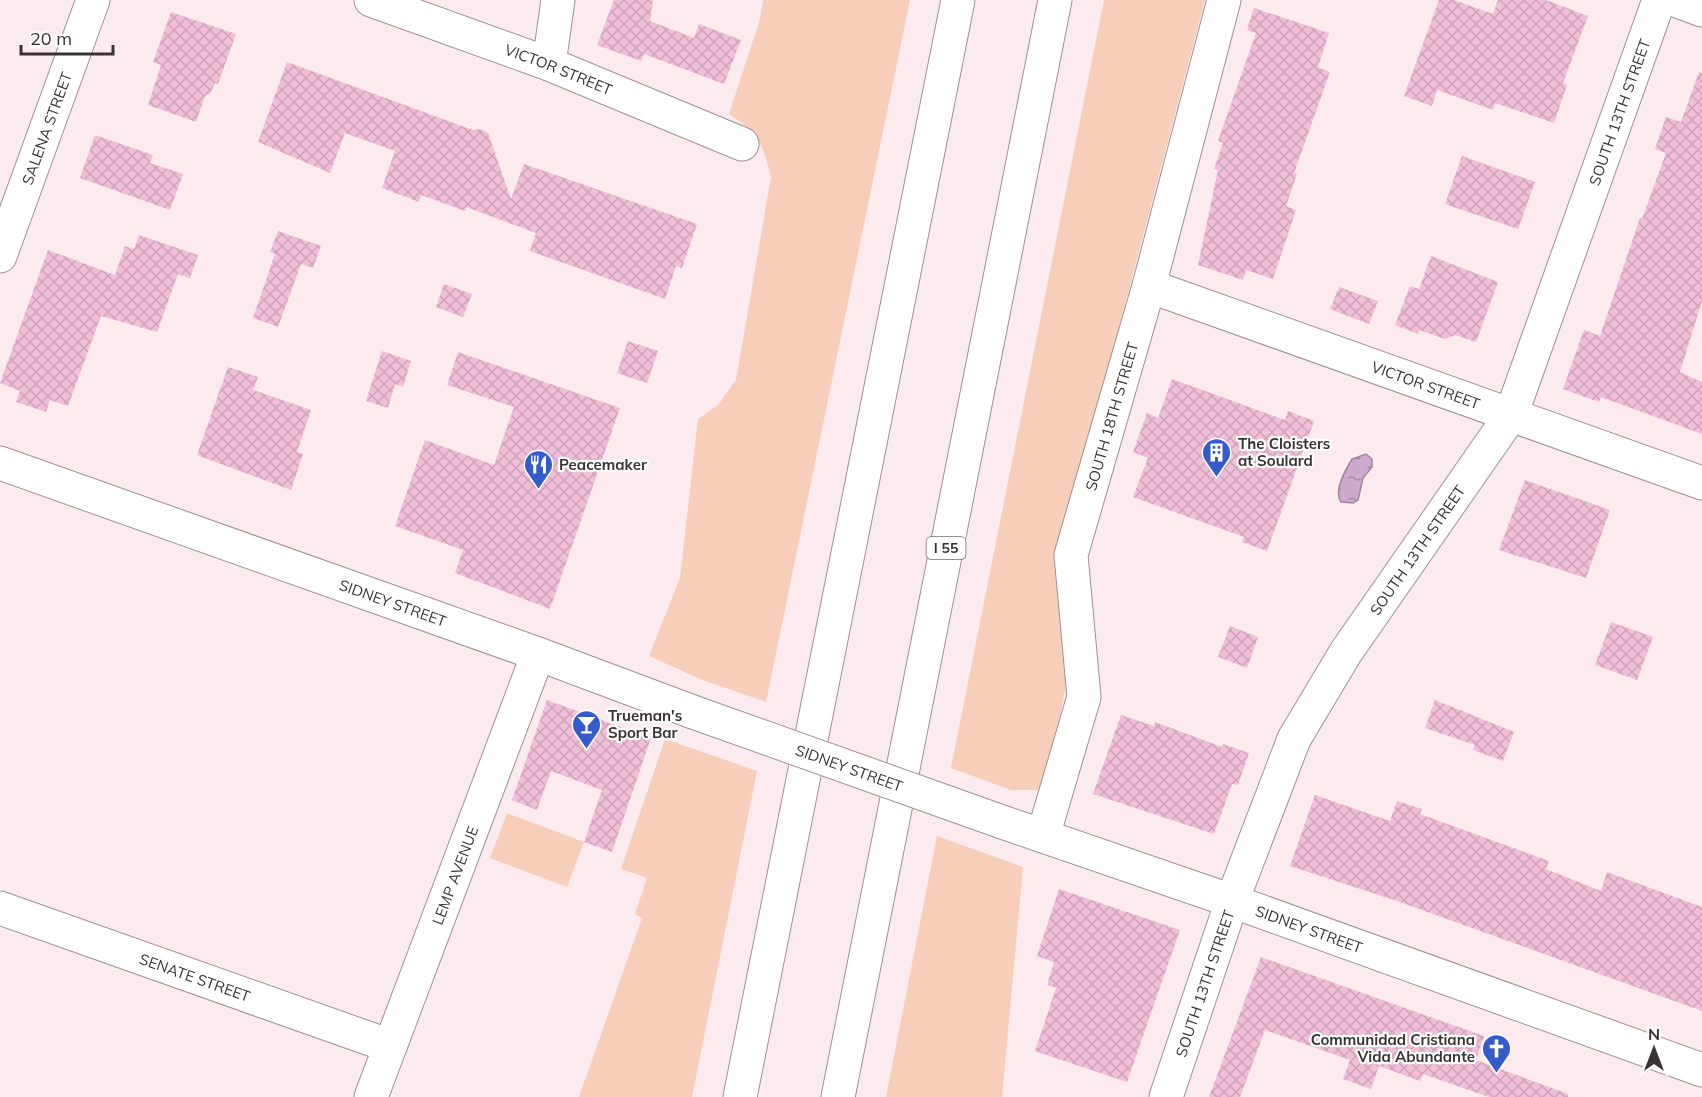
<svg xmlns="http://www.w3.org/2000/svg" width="1702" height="1097" font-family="Mulish,sans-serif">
<defs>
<pattern id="water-ripples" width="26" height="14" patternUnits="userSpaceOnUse" patternTransform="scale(1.5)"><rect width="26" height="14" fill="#cea9cd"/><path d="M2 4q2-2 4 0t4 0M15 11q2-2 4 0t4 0" fill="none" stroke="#a88aa7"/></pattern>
<pattern id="building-cross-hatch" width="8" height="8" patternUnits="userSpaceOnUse" patternTransform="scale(1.5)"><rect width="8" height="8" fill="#f0bed7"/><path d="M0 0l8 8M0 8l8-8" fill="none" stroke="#cfa4b9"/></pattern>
</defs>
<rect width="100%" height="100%" fill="#fcebee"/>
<g fill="#f6ceba">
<path d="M763,0H910L766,702L700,679L649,656L680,578L698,419L718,405L736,380L771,177C763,144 758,133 729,114L760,19Z"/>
<polygon points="1104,0 1205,0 1056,567 1066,685 1060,716 1039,790 1011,790 951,768"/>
<polygon points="665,739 757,771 692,1097 579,1097 642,918 635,914 647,878 621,869"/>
<polygon points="507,813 584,842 567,887 490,858"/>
<polygon points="937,836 1023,867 1002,1097 886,1097"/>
</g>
<path fill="url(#water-ripples)" stroke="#a1859f" stroke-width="1.5" d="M1366,454L1372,459V467L1363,478L1358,500L1353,503L1341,502C1333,491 1346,469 1352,459Z"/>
<g fill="url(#building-cross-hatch)">
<polygon points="614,0 653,0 650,21 694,38 699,24 741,40 724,84 644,54 641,61 597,45"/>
<polygon points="1439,0 1454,0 1493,14 1498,0 1546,0 1588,16 1563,83 1567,85 1554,123 1495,103 1493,110 1437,90 1432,106 1404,96"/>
<polygon points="1254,8 1329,33 1318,67 1330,72 1294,173 1297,174 1286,206 1296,210 1273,279 1246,270 1243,280 1198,265 1218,170 1214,169 1223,143 1218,141 1256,33 1247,30"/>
<polygon points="171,12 236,34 218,84 215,83 210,94 205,96 196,122 148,105 161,65 153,62"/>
<polygon points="287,62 473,130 480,129 488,133 511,199 524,164 697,224 682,268 676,266 665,299 530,251 536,233 466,207 465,211 421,195 419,202 382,188 395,151 345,133 330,173 258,142"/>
<polygon points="1699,72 1702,73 1702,301 1680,372 1702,382 1702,434 1601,397 1599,402 1563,389 1584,330 1600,336 1640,218 1642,219 1666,153 1655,149 1666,117 1681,122"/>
<polygon points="95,135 153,155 150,163 183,174 170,210 80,178"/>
<polygon points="1462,156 1535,182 1518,229 1445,204"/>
<polygon points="278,231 321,246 313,268 301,264 278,327 253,318 275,254 270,252"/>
<polygon points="139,235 198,255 190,278 178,274 157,332 101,316 68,406 50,400 46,412 16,402 20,391 0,383 48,250 115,275 125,246 134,249"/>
<polygon points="1431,256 1498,282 1476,342 1455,335 1445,339 1419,330 1418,334 1395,325 1410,286 1419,289"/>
<polygon points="444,284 472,294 463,317 436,307"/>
<polygon points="1339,287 1378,301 1369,324 1330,309"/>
<polygon points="628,341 658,351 647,383 617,373"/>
<polygon points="382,351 411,361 403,387 395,384 388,408 366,401"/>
<polygon points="458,352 620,408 550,609 455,573 463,550 395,526 425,440 494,465 514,407 447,385"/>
<polygon points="228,367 258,377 253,390 311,410 297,452 303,454 291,490 197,455"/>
<polygon points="1172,379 1285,420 1288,411 1314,421 1267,551 1242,542 1244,537 1133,497 1148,458 1133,452 1147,413 1158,418"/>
<polygon points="1525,480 1610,510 1586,578 1499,550"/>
<polygon points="1611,622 1653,637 1637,680 1595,665"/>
<polygon points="1230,626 1258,637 1247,668 1218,657"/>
<polygon points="547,700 651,738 612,852 584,842 602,790 551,771 537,810 512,800"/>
<polygon points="1435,700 1514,732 1503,761 1473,750 1475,745 1425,728"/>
<polygon points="1121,715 1154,726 1155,722 1222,747 1223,744 1249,753 1238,785 1232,784 1214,834 1093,794"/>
<polygon points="1315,795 1390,821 1397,801 1422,809 1420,814 1549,861 1546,869 1601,891 1607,872 1702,907 1702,1011 1397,901 1290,866"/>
<polygon points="1059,889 1180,930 1127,1082 1035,1051 1056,988 1047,985 1054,962 1037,956"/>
<polygon points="1261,957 1484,1036 1476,1060 1568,1094 1568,1097 1489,1097 1423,1074 1420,1081 1379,1066 1371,1089 1343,1079 1350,1060 1265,1030 1240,1097 1209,1097"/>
</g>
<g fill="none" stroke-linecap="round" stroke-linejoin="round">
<defs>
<g id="street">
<path id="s1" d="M371,0L549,64L742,144"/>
<polyline points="1675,0 1702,10"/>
<polyline points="549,64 558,0"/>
<path id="s2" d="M0,256L93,0"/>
<path id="s3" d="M1149,286L1702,483"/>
<path id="s4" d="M1043,836L1084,697L1071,555L1149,286L1224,0"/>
<path id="s5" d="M0,908L390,1046"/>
<path id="s6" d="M371,1097L538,654"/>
<path id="s7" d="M1166,1097L1232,901L1294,739L1346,652L1511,415L1659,0"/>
</g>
<g id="secondary">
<path id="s8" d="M0,463L538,654L693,712"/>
<path id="s9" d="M1005,823L1232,901L1702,1070"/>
</g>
<g id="highway">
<polyline points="740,1097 958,0"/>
<polyline points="838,1097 1055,0"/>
</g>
</defs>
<use href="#street" stroke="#a09092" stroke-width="35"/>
<use href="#secondary" stroke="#a09092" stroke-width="35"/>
<use href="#highway" stroke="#a09092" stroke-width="35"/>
<use href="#street" stroke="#fff" stroke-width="33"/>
<use href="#secondary" stroke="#fff" stroke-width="33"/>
<use href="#highway" stroke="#fff" stroke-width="33"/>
<defs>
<g id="secondary-bridge">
<path id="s10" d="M693,712L1005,823"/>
</g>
</defs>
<use href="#secondary-bridge" stroke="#a09092" stroke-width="35" stroke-linecap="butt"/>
<use href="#secondary-bridge" stroke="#fff" stroke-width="33"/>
</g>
<defs>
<symbol id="building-pin" viewBox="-11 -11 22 30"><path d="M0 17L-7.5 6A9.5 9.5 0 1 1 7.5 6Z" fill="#355bcb" stroke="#fdfdfd"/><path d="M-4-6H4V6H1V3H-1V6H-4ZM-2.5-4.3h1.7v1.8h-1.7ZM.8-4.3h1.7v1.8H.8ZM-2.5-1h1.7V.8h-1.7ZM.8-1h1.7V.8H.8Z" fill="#fff"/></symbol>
<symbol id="restaurant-pin" viewBox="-11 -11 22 30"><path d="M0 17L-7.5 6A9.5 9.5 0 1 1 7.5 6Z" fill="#355bcb" stroke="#fdfdfd"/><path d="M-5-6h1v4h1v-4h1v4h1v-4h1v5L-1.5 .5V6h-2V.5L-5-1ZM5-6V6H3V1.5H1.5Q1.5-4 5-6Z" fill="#fff"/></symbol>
<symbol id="bar-pin" viewBox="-11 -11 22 30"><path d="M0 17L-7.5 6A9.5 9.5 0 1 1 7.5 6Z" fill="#355bcb" stroke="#fdfdfd"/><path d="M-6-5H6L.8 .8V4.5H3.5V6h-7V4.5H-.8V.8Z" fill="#fff"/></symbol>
<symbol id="church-pin" viewBox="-11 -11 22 30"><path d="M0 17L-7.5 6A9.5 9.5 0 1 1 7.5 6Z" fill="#355bcb" stroke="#fdfdfd"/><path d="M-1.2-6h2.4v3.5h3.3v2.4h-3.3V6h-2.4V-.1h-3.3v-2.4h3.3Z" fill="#fff"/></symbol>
</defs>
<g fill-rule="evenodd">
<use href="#building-pin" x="1200" y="436" width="33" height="45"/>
<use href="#restaurant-pin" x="522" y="448" width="33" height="45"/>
<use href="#bar-pin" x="570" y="708" width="33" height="45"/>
<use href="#church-pin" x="1480" y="1032" width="33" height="45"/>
</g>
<g text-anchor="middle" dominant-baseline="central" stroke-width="4.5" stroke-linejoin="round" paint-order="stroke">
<rect fill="#fdfdfd" stroke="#746f70" stroke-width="1.5" x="926.5" y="537" width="39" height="22" rx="4.5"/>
<g font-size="14" font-weight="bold" fill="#393233">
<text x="946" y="548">I 55</text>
</g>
<g font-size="15" fill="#393233" stroke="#fdfdfd">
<text stroke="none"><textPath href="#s1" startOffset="200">VICTOR STREET</textPath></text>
<text stroke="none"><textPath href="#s7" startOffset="1092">SOUTH 13TH STREET</textPath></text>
<text stroke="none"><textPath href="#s2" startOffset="136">SALENA STREET</textPath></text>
<text stroke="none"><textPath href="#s3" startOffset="294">VICTOR STREET</textPath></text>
<text stroke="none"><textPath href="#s4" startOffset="432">SOUTH 18TH STREET</textPath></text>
<text stroke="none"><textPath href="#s7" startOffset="606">SOUTH 13TH STREET</textPath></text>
<text stroke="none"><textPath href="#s8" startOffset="417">SIDNEY STREET</textPath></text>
<text stroke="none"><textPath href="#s10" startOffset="166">SIDNEY STREET</textPath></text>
<text stroke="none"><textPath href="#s6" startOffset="237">LEMP AVENUE</textPath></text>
<text stroke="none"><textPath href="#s9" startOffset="322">SIDNEY STREET</textPath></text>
<text stroke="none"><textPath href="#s5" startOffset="207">SENATE STREET</textPath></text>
<text stroke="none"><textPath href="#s7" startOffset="120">SOUTH 13TH STREET</textPath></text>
</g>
<g font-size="15" font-weight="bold" fill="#393233" stroke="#fdfdfd" text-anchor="start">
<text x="1238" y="443">The Cloisters<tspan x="1238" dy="17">at Soulard</tspan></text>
<text x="559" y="464">Peacemaker</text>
<text x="608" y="715">Trueman's<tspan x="608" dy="17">Sport Bar</tspan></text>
<text x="1475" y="1039" text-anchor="end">Communidad Cristiana<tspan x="1475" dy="17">Vida Abundante</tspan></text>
</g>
</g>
<g transform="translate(1654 1049)" stroke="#fdfdfd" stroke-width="4.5" paint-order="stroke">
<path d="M0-4.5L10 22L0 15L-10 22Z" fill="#393233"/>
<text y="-9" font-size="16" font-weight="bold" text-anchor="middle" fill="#393233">N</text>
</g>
<path d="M21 45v9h92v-9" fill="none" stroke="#393233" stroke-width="3"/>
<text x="30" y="45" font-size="18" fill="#393233" stroke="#fdfdfd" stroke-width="4.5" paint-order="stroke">20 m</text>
</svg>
